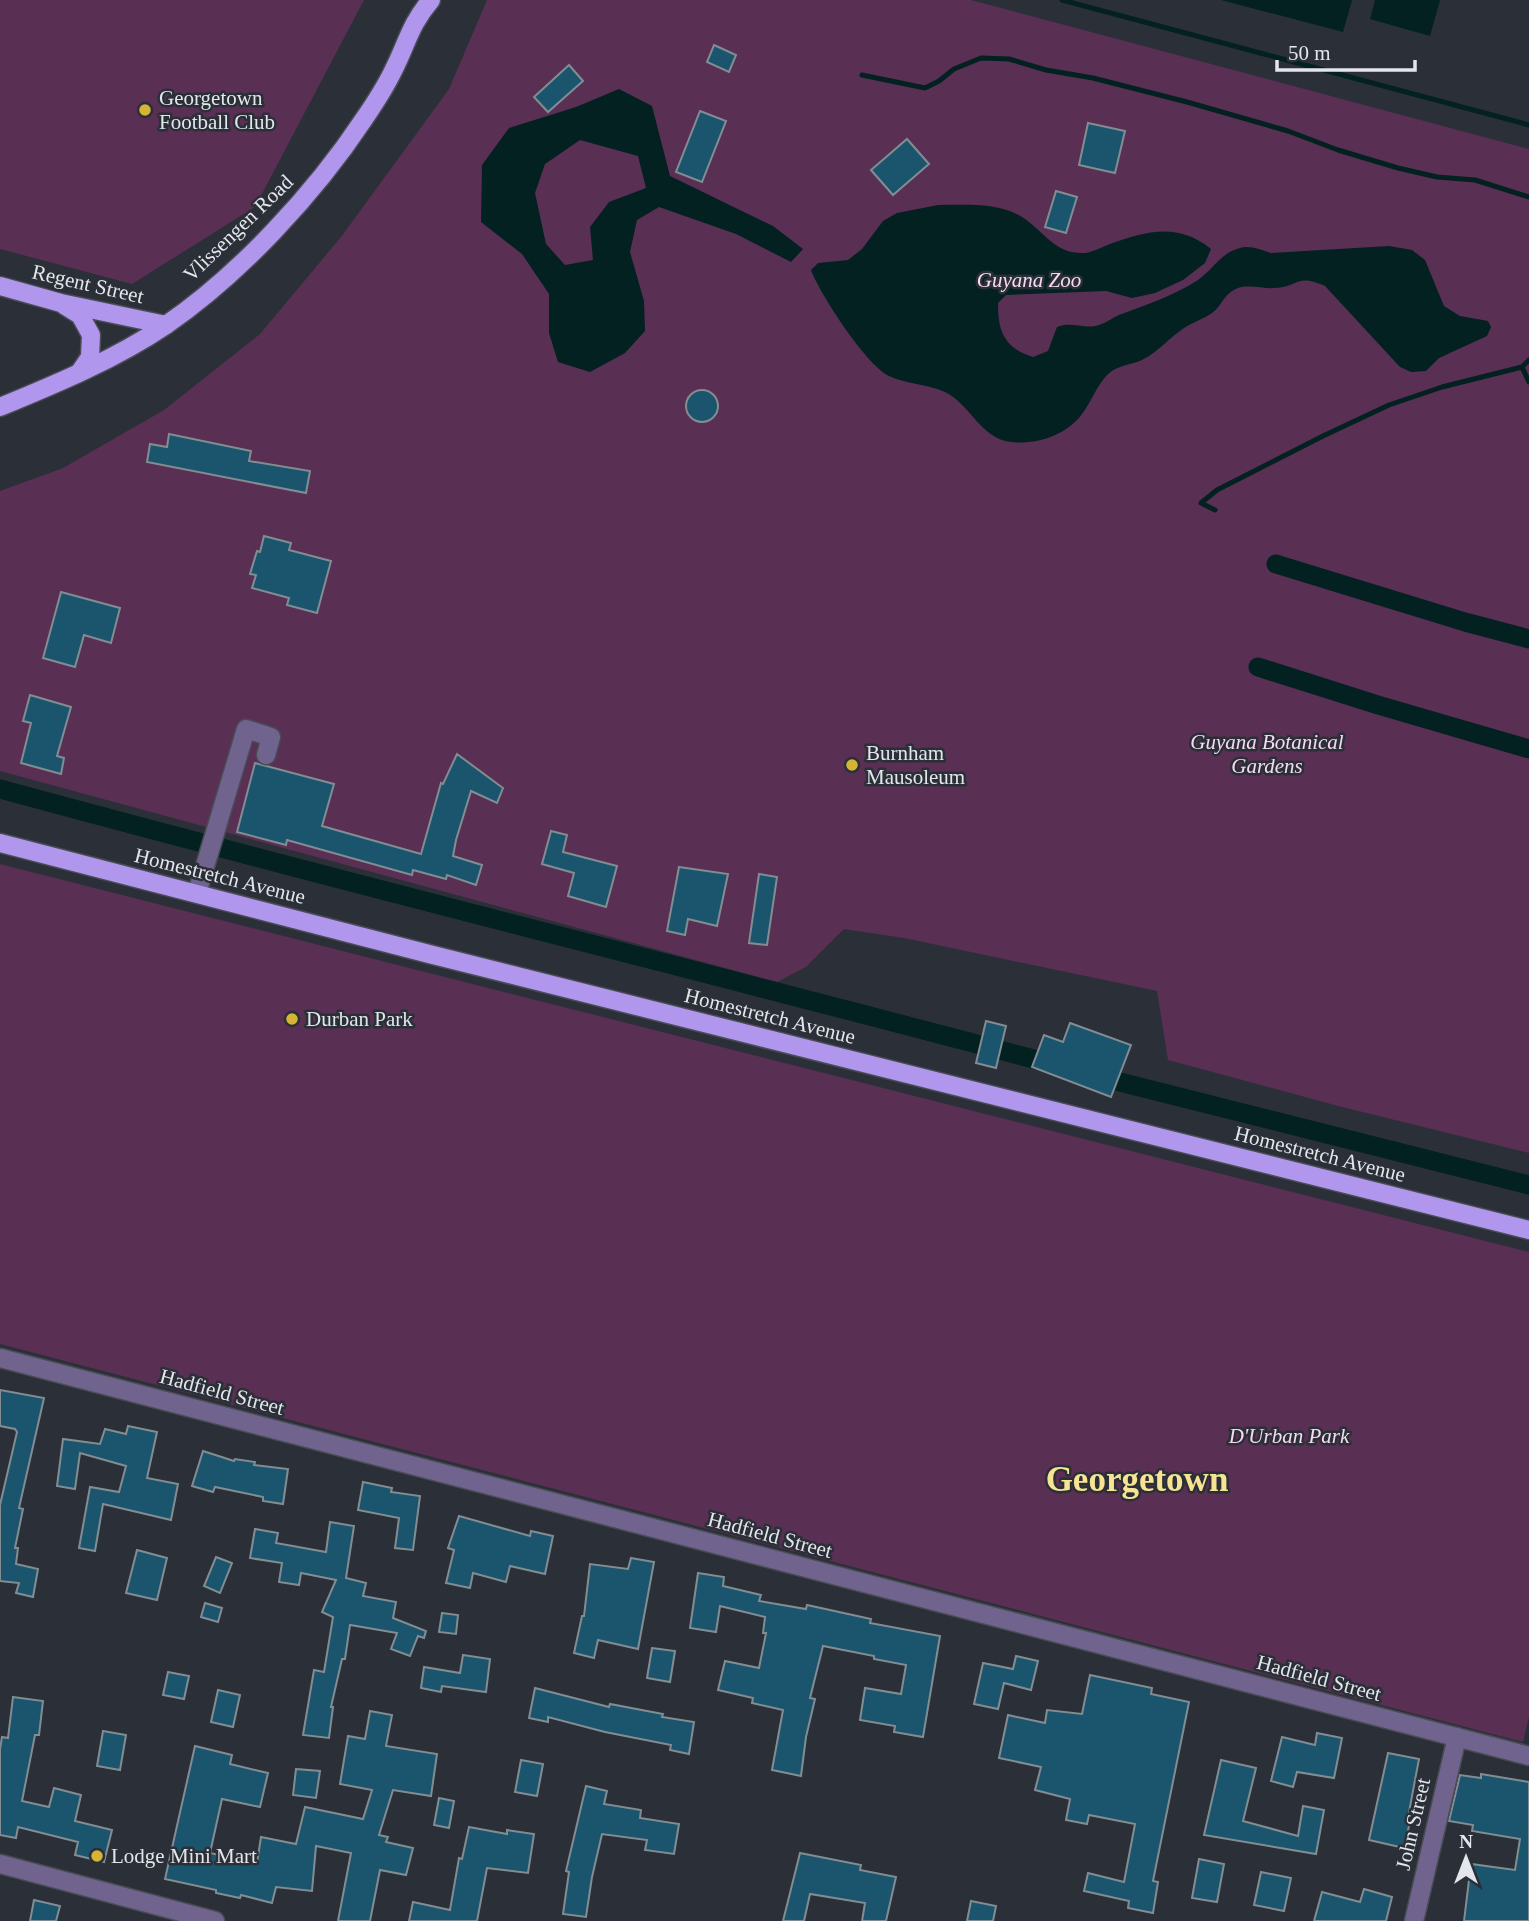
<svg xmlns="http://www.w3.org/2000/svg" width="1529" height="1921" font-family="Georgia,serif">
<rect width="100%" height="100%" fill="#2b2f37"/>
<g fill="#592f54">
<polygon points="0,0 364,0 255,207 132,284 0,249"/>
<polygon points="487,0 971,0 1529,149 1529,1153 1342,1107 1168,1060 1157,991 904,938 844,929 806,967 777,982 0,771 0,491 63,468 164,410 260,334 341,237 449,89"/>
<polygon points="0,864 1529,1252 1529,1717 1523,1742 0,1344"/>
</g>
<g fill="#032121" fill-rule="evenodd">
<polygon points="1221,0 1352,0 1343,32"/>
<polygon points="1375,0 1440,0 1430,36 1370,19"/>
<path d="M619,89L652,106L670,176L773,226L803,249L791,262L736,234L659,207L637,220L630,252L644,301L645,331L625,353L590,372L558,362L549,333V294L522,254L481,222L482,165L509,128L576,107ZM580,140L638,156L646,188L609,202L590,227L593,260L565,265L546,244L535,193L545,164Z"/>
<path d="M938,205C965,205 998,202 1022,217C1044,231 1055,255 1085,253C1093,252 1102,247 1110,244C1146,231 1178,222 1211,249L1205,263L1183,280L1155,293L1132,298L1106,291L1006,295L998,303C998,331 1004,348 1033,357L1048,351L1057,327C1071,321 1085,330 1099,325C1106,323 1112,318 1119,315C1146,305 1173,296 1198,280C1213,270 1220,253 1240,248C1250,245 1261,250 1271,253L1389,246L1412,250L1425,260L1444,306L1460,316L1488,321L1491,327L1487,336L1439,358L1426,371L1411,372L1400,367L1325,286C1296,273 1299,287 1275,288C1264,289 1249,284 1238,288C1223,294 1223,305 1212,313C1204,319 1193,322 1184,328C1170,337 1158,352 1142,360C1131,365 1118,365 1108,374C1097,385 1091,402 1082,414C1067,435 1036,445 1011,442C981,439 970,404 945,392C927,384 906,384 889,376C866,365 820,294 811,270L818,263L848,260L862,249L883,221L897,213Z"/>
</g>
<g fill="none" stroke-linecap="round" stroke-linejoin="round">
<g stroke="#032121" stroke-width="5">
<polyline points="1062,0 1529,125"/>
<polyline points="862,75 925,88 939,81 954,69 981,58 1009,59 1046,70 1093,78 1187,102 1288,131 1338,150 1398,168 1437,177 1475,180 1529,197"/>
<polyline points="1522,367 1529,382"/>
<polyline points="1215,510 1201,503 1217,490 1323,436 1389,405 1442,387 1522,367 1529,360"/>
</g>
<g stroke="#032121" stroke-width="19">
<polyline points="1276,564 1465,622 1529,639"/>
<polyline points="1258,667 1378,705 1529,749"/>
<path d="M0,789C352,885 707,972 1060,1066"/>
<polyline points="1092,1075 1529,1185"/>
</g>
</g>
<g fill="#1b556d" stroke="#828d93" stroke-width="2">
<polygon points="714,45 736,55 729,72 707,62"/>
<polygon points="569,65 583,81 548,112 534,97"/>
<polygon points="700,111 726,121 702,182 676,172"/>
<polygon points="1088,123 1125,131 1115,173 1079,165"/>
<polygon points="907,139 929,164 893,195 871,170"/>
<polygon points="1056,191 1077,197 1066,233 1045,227"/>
<circle cx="702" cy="406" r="16"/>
<polygon points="169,434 251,451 249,461 310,471 306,493 147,462 150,444 167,447"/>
<polygon points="264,536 291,543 289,550 331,561 317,613 287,605 289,598 252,588 256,575 250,574 257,551 260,552"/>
<polygon points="61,592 120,608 111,643 84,635 75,667 43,658"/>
<polygon points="30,695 71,707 57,756 64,758 61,774 21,763 31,723 23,721"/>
<polygon points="457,754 503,788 497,803 471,791 456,840 453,856 482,865 476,885 447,875 446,879 413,870 412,875 287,840 286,845 237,832 255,763 334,784 322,826 421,854 441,783 443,784"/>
<polygon points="551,831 567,835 563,852 617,866 606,907 568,896 574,873 542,864"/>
<polygon points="679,867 728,874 717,926 688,919 685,935 667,931"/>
<polygon points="759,874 777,877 767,945 749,943"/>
<polygon points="986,1021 1006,1026 996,1068 976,1063"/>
<polygon points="1070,1023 1131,1045 1111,1097 1032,1067 1044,1035 1063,1042"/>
<polygon points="0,1390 44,1398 19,1508 23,1509 15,1548 18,1548 16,1564 38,1569 33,1597 16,1593 19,1583 0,1581 0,1505 17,1432 15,1429 0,1426"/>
<polygon points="128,1426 157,1432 147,1478 178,1484 171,1520 103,1504 95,1551 79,1548 90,1487 119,1492 126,1466 80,1453 75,1489 57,1486 63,1439 100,1444 105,1429 126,1434"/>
<polygon points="203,1451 234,1461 235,1459 255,1462 254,1465 288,1469 283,1504 263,1501 263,1497 215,1487 213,1492 192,1486"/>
<polygon points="363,1482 392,1488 391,1492 420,1496 413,1550 395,1548 399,1518 358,1510"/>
<polygon points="459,1516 530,1536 531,1531 553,1536 545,1574 510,1566 506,1582 473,1573 470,1588 446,1583 454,1550 448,1548"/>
<polygon points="330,1522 354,1526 346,1578 366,1583 363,1596 396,1602 393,1618 426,1631 424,1638 418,1636 410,1656 391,1649 397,1633 350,1625 345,1659 342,1659 331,1707 333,1707 329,1738 303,1735 314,1670 324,1672 333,1617 322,1612 336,1580 301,1573 299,1585 279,1582 282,1563 250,1558 255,1529 278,1533 276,1543 326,1552"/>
<polygon points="137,1550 167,1558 157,1600 126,1593"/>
<polygon points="216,1557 232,1563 220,1593 204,1586"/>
<polygon points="631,1558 654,1562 638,1649 598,1640 594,1658 574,1653 582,1616 584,1616 590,1564 628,1569"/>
<polygon points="698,1573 724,1577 723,1586 761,1595 759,1601 806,1609 807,1605 871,1619 870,1623 940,1636 923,1737 894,1732 895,1726 860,1720 865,1688 901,1694 906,1665 874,1659 874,1656 823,1646 810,1698 815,1699 806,1737 801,1776 772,1770 783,1710 752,1703 753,1698 718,1690 725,1661 759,1668 766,1633 763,1633 765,1617 720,1606 716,1632 690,1628"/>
<polygon points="205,1603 222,1608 218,1622 201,1617"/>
<polygon points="442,1613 458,1615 456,1634 439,1632"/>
<polygon points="652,1648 675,1651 670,1682 647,1678"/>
<polygon points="463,1655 490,1659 486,1692 442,1686 441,1692 421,1688 424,1667 460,1673"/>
<polygon points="1016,1656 1038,1661 1031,1690 1004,1683 998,1709 974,1704 983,1663 1013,1669"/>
<polygon points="168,1672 189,1676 184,1699 163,1695"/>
<polygon points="1090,1675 1152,1688 1151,1694 1189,1702 1153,1881 1158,1882 1153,1913 1128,1908 1129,1901 1084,1891 1088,1873 1124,1882 1135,1824 1089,1815 1087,1824 1066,1820 1070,1799 1035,1790 1041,1767 999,1758 1008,1715 1045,1723 1047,1710 1082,1714"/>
<polygon points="535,1688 609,1707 610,1704 647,1711 663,1714 662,1717 694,1722 689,1754 670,1750 671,1745 605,1732 548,1717 548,1722 529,1718"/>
<polygon points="218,1690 240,1695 233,1727 211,1722"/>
<polygon points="13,1697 43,1701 39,1735 35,1735 22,1801 49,1807 54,1788 81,1795 75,1821 112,1830 104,1862 75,1855 78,1842 18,1827 16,1838 0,1835 0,1749 2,1737 8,1738"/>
<polygon points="370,1711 392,1715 386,1746 437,1754 431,1796 393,1790 379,1835 388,1837 386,1842 413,1848 406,1875 380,1870 370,1921 338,1921 351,1853 316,1846 312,1891 276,1887 272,1903 241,1895 240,1898 216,1893 216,1890 165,1879 195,1746 232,1755 230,1764 268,1773 260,1807 222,1799 210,1853 257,1863 261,1837 296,1844 305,1807 363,1819 372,1790 340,1784 348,1736 365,1739"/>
<polygon points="103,1731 126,1735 120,1770 97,1766"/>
<polygon points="1317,1733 1342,1738 1334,1778 1297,1772 1293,1787 1271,1781 1282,1737 1315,1745"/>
<polygon points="1388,1753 1419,1759 1409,1812 1412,1813 1404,1848 1369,1840"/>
<polygon points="521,1760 543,1764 537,1796 515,1792"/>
<polygon points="1221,1760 1256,1768 1243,1821 1298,1836 1303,1806 1324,1810 1316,1854 1204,1835"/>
<polygon points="296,1769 320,1771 316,1798 293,1795"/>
<polygon points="1481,1774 1529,1782 1529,1921 1464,1921 1471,1864 1515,1870 1520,1839 1472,1831 1473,1825 1449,1821 1460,1775 1481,1778"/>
<polygon points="586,1786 607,1791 604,1804 641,1810 640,1818 679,1824 674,1854 645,1850 647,1840 602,1834 592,1877 586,1917 563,1914 569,1872 566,1871"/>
<polygon points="439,1798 454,1801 449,1828 434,1825"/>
<polygon points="469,1827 507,1834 507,1830 534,1834 528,1873 487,1868 477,1921 409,1921 413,1902 450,1910 459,1858 462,1859"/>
<polygon points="800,1853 861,1865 860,1870 896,1877 886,1921 862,1921 865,1903 810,1894 804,1921 783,1921"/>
<polygon points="1199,1859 1224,1864 1217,1902 1192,1898"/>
<polygon points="1261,1872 1291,1878 1284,1911 1254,1905"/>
<polygon points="1364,1889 1392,1897 1386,1921 1314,1921 1322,1892 1360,1902"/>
<polygon points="34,1900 60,1906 56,1921 30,1921"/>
<polygon points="971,1901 996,1906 993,1921 967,1921"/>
</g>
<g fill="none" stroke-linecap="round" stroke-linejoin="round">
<defs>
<g id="minor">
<polyline points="197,893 246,729 271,737 266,755"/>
<polyline points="0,1358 1529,1756"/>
<polyline points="0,1864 215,1921"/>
<polyline points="1414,1921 1457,1737"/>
</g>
<g id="major">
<polyline points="0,286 61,303 166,325"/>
<polyline points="64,305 80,315 91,335 90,357 79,373"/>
<path d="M0,407C56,384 116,359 166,325C239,275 315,193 364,119C375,103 386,86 394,69C407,43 411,23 431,0"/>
<polyline points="0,843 433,955 1529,1230"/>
</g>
</defs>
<use href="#minor" stroke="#484c54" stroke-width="21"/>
<use href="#major" stroke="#484c54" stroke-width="21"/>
<use href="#minor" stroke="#70648e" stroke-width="18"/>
<use href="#major" stroke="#b196ed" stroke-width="18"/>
</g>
<g fill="#d6b534" stroke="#2b2f37" stroke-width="2.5">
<circle cx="145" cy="110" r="7"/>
<circle cx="852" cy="765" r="7"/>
<circle cx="292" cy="1019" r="7"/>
<circle cx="97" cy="1856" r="7"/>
</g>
<g text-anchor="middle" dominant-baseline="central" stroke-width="5" stroke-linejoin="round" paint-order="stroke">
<g font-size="21" fill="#e3e6eb" stroke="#2b2f37" text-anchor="start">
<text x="159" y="98">Georgetown<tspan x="159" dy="24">Football Club</tspan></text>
<text x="866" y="753">Burnham<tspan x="866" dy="24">Mausoleum</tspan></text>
<text x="306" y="1019">Durban Park</text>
<text x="111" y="1856">Lodge Mini Mart</text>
</g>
<g font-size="21" fill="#e3e6eb" stroke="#2b2f37">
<text transform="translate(238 228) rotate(-44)">Vlissengen Road</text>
<text transform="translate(88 284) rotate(13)">Regent Street</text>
<text transform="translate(220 876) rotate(14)">Homestretch Avenue</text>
<text transform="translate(770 1016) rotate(14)">Homestretch Avenue</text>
<text transform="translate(1320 1154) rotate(14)">Homestretch Avenue</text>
<text transform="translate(222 1392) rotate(15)">Hadfield Street</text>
<text transform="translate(770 1535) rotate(15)">Hadfield Street</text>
<text transform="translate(1319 1678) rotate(15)">Hadfield Street</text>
<text transform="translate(1413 1824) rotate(-77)">John Street</text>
</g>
<g font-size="21" font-style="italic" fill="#f7d9f2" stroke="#2b2f37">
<text x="1029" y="280">Guyana Zoo</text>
<text x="1267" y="742">Guyana Botanical<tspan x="1267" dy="24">Gardens</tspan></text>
<text x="1289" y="1436">D'Urban Park</text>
</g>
<g font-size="35" font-weight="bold" fill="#f8e294" stroke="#2b2f37">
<text x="1137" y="1479">Georgetown</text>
</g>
</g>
<g transform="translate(1466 1858)" stroke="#2b2f37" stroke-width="5" paint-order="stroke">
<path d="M0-5L12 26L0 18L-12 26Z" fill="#e3e6eb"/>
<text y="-10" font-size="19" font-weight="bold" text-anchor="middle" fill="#e3e6eb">N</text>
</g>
<path d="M1277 60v10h138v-10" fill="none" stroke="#e3e6eb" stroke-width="3.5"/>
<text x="1288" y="60" font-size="21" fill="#e3e6eb" stroke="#2b2f37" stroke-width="5" paint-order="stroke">50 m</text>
</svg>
